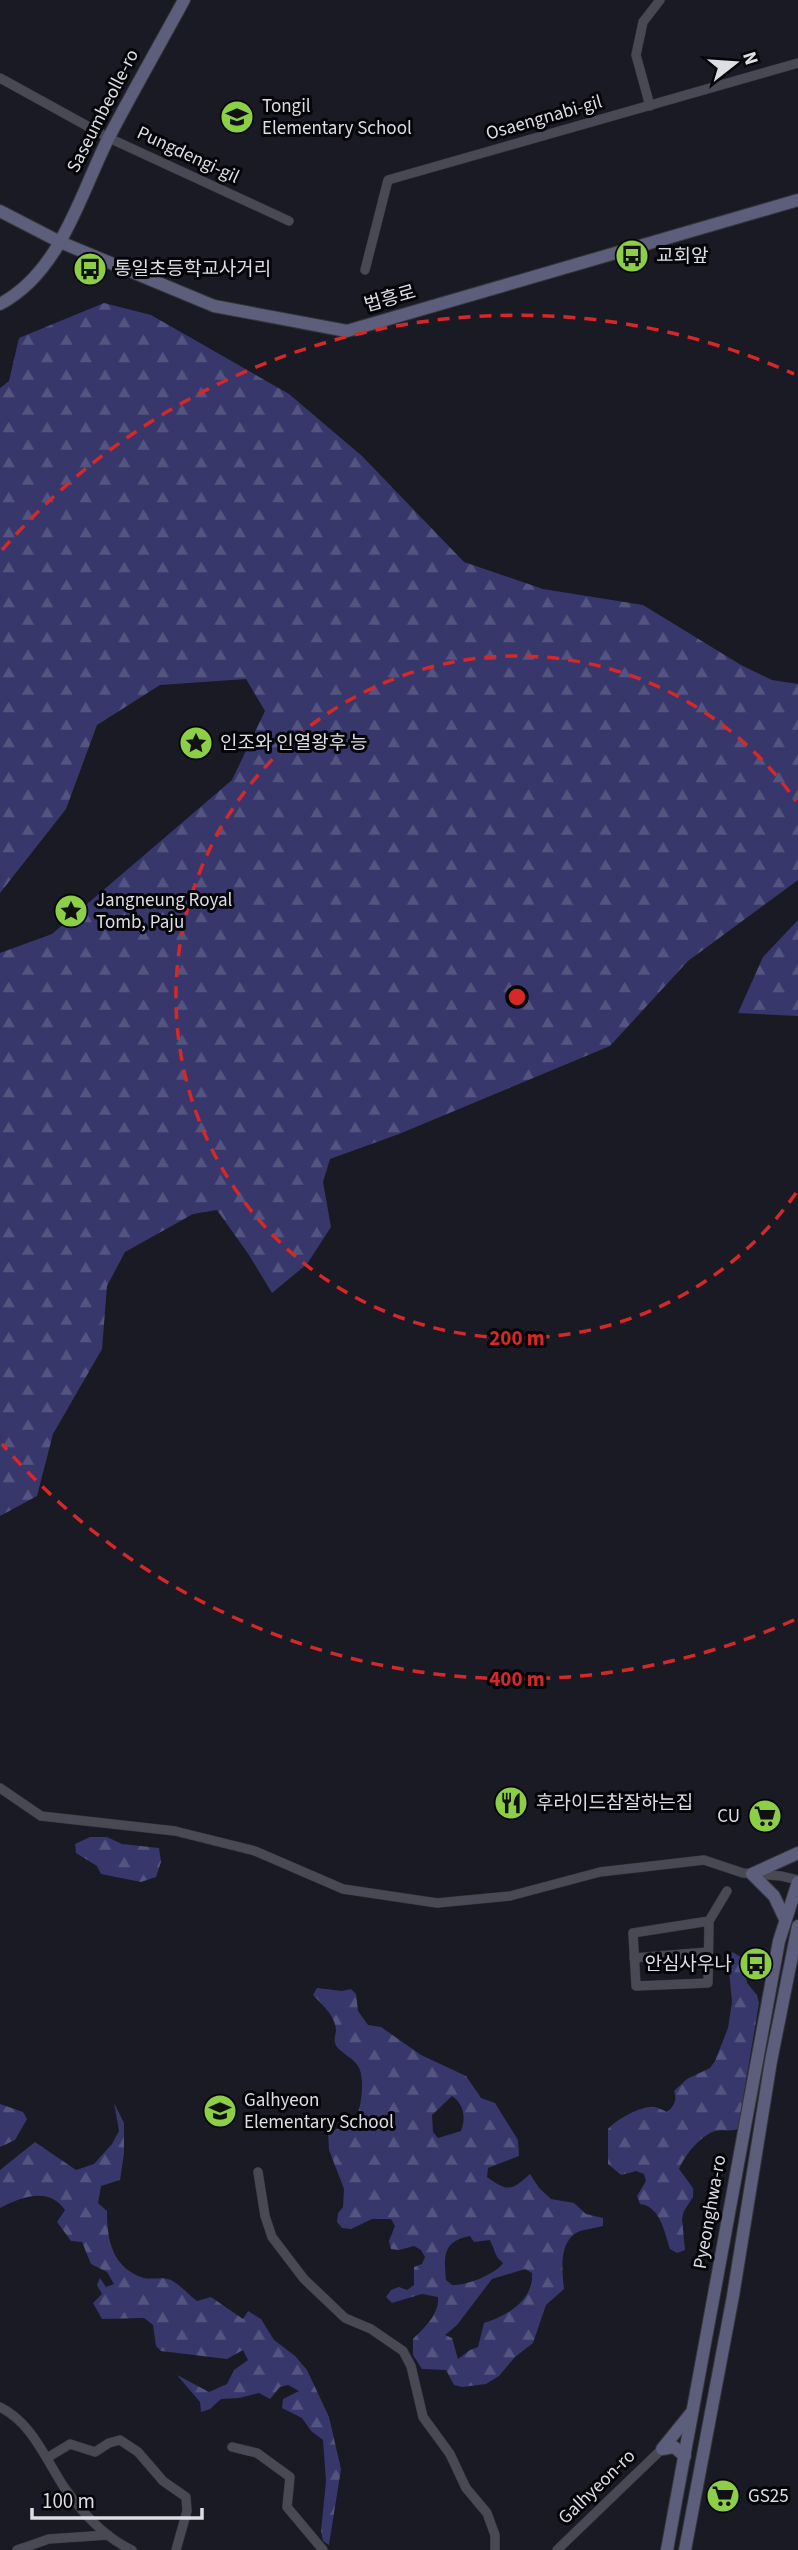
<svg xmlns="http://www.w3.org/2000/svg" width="798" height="2550" font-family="'Source Sans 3','Noto Sans KR',sans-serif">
<defs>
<pattern id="forest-firs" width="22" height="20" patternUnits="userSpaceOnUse" patternTransform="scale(1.75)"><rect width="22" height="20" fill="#37376c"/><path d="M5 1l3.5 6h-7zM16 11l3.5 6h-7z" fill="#545481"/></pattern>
</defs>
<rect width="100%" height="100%" fill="#191a23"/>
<circle fill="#212146" cx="196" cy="743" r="11"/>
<g fill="url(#forest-firs)" fill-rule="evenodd">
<polygon points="104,303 151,315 289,394 362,456 464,562 543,589 643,605 741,665 772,680 798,684 798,880 688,961 610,1046 399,1134 330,1159 323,1182 331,1227 307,1264 272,1293 249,1255 217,1210 193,1214 125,1252 107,1286 102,1349 53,1434 37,1496 0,1516 0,953 52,934 232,780 265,711 246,679 160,685 97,725 66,809 0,893 0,388 9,381 19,338"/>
<polygon points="798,920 798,1016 738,1013 763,957"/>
<polygon points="90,1837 107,1837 122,1844 159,1848 161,1862 156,1877 141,1882 101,1874 97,1866 76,1853 75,1844"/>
<path d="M732,1952L741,1957L747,1983L757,1995L759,2003L738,2129C729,2132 721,2129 715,2131C700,2136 685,2155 679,2169L693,2188V2197L684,2211L682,2219L685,2250L677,2253L670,2249C665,2233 660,2206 640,2204L637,2196L646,2181L644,2174L636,2171L621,2175L608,2164V2129C616,2120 637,2108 650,2107C656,2106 662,2110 667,2112C675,2105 677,2100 674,2091L687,2079L710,2068L715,2061L728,2028L732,2002L728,1960Z"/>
<path d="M317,1988L342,1991L351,1989L356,1994L358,2011L368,2025L381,2027L421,2055L466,2076L481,2098L495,2103L518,2140L519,2156L488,2168L487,2177C508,2192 511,2191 530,2174L539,2188L551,2199L574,2203L586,2214L603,2218V2226C596,2228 587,2229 580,2231C558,2240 562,2271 564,2289L546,2305L533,2343L515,2357L499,2376L486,2384L462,2387L454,2385L446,2370L422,2369L413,2355V2339C425,2327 439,2315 438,2297L422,2294L392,2303L386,2297L391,2290L399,2287L407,2290L414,2285V2267L422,2264L425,2257L421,2250L414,2246L399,2250L391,2249L389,2241L395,2226L391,2219H372L351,2229L342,2228L337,2222L338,2213L343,2207L344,2189L329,2150L328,2132L353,2124C361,2113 366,2078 358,2066C353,2058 343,2054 337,2047C333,2041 335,2038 336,2031C336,2016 322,2005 313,1995ZM452,2096C464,2104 466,2118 461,2131L438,2138L433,2132L432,2115ZM470,2236L474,2242L490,2240L497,2257L503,2263C496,2274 466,2286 452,2285L446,2280C444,2257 442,2241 470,2236ZM525,2269L532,2273C534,2300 507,2316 484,2323L478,2347L470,2350L458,2359L452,2338L445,2335L457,2325L492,2279Z"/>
<path d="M114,2103L124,2123V2153L120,2180L101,2186L98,2203L107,2211C107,2240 112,2268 144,2278C152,2280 163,2276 171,2280C180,2285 189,2295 197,2301L211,2297L243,2319L248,2311L261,2319L274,2340L295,2356L307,2370L329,2417L341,2469L329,2545L323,2541L321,2531L326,2481L323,2440L311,2431L302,2418L282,2408L283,2399L299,2391L288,2385L280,2387L270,2399L259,2393L239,2398L221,2399L210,2409L201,2412L200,2402L177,2375L209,2392L227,2384L234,2370L248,2360L243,2350L227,2359L161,2351L156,2346L153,2325L144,2318L102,2319L93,2303L102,2294L97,2285L100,2278L106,2287L114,2284L107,2272L91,2264L82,2242L71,2241L57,2222L65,2210C49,2186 21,2197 0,2208V2170L35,2142L76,2170L94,2164L112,2144L119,2131Z"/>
<polygon points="0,2104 23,2112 27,2119 15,2140 0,2147"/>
</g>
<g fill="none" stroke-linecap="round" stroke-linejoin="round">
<defs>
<g id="street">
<polyline points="0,78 109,138 289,221"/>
<polyline points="650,106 636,55 643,22 660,0"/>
<polyline points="365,270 388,180 798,63"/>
<polyline points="0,1788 41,1816 175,1831 255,1851 343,1889 437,1903 510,1896 600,1872 704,1860 743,1873 781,1876 798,1880"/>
<polyline points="709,1921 633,1933 636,1986 708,1983 709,1921 727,1891"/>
<polyline points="634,1958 708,1952"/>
<polyline points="258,2172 265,2216 272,2237 304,2279 345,2318 371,2329 403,2351 411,2366 423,2417 450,2454 466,2488 487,2513 495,2535 495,2550"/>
<path d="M0,2407C32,2423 45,2458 64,2487C81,2511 105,2538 132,2550"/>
<polyline points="232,2447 257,2453 290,2477 287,2507 323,2550"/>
<polyline points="47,2458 70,2444 95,2452 109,2443 120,2440 138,2452 163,2481 186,2497 187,2511 176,2550"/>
<polyline points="17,2550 49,2539 108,2535"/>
<polyline points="557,2550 662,2449"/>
</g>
<g id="secondary">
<polyline points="0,211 60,242 214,306 347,331 798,200"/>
<path d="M0,304C61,272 80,194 109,137C133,91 159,46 184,0"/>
<polyline points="785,1919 774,1896 752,1874 798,1853"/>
<polyline points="685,2456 674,2447 662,2449 692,2412"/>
<polyline points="667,2550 779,1941 798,1882"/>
<polyline points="685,2550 733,2296 771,2061 798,1926"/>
</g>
</defs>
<use href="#street" stroke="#35353c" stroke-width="10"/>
<use href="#secondary" stroke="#35353c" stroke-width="14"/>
<use href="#street" stroke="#484954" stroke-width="9"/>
<use href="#secondary" stroke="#5c5e7b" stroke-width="12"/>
</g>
<g fill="none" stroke="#d62828" stroke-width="3.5" stroke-dasharray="12 9">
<path d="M796 1193A341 341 0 1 1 796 801"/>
<path d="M794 1620A682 682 0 0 1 2 1444M2 550A682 682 0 0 1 794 374"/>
</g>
<defs>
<symbol id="school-disc" viewBox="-11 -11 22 22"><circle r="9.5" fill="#8cce45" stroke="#050509"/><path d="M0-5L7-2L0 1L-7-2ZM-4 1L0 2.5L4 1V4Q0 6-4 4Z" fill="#111"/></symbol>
<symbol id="bus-disc" viewBox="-11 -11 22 22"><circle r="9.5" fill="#8cce45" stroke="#050509"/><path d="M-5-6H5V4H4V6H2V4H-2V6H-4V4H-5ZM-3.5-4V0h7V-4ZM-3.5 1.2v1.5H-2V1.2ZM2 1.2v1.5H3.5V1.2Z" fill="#111"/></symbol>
<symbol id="sight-disc" viewBox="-11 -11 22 22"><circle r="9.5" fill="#8cce45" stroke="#050509"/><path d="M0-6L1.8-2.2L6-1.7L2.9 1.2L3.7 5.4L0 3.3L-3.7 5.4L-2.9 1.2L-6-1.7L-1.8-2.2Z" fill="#111"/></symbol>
<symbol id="restaurant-disc" viewBox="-11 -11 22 22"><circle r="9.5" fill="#8cce45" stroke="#050509"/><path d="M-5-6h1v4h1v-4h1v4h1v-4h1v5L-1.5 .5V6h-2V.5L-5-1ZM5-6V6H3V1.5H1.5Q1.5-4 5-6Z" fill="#111"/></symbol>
<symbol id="supermarket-disc" viewBox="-11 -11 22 22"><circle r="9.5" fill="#8cce45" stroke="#050509"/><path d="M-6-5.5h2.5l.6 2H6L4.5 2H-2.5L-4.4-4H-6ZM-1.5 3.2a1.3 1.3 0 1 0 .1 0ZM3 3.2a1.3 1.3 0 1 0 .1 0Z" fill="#111"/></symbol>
</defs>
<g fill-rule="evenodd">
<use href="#school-disc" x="218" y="98" width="38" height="38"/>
<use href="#bus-disc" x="613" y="237" width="38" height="38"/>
<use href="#bus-disc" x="71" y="250" width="38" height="38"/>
<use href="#sight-disc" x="177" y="724" width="38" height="38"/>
<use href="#sight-disc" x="52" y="892" width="38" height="38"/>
<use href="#restaurant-disc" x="492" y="1784" width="38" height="38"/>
<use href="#supermarket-disc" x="746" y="1797" width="38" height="38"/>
<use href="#bus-disc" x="737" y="1945" width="38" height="38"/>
<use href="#school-disc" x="201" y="2092" width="38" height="38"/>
<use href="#supermarket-disc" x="704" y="2477" width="38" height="38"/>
</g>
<g text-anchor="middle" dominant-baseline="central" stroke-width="6" stroke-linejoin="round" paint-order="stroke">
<g font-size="19" fill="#dddde4" stroke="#050509" text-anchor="start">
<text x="262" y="106">Tongil<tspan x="262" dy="22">Elementary School</tspan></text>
<text x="656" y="256">교회앞</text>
<text x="114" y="269">통일초등학교사거리</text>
<text x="220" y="743">인조와 인열왕후 능</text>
<text x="96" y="900">Jangneung Royal<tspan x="96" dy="22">Tomb, Paju</tspan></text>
<text x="536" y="1803">후라이드참잘하는집</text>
<text x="740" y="1816" text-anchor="end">CU</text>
<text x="732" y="1964" text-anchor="end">안심사우나</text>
<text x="244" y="2100">Galhyeon<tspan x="244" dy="22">Elementary School</tspan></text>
<text x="748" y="2496">GS25</text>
</g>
<g font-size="19" fill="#dddde4" stroke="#050509">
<text transform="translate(103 111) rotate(-63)">Saseumbeolle-ro</text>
<text transform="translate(544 118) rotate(-16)">Osaengnabi-gil</text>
<text transform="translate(188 155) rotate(25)">Pungdengi-gil</text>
<text transform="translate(390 299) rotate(-16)">법흥로</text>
<text transform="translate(710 2212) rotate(-80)">Pyeonghwa-ro</text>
<text transform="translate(597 2487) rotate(-44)">Galhyeon-ro</text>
</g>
</g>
<circle cx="517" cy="997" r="10" fill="#d62828" stroke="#050509" stroke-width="3.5"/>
<g font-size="21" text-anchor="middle" font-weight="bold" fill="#d62828" stroke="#050509" stroke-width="6" stroke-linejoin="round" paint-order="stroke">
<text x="517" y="1345">200 m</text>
<text x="517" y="1686">400 m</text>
</g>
<g transform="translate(735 63) rotate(73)" stroke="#050509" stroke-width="5" paint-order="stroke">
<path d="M0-5L12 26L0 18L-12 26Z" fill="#dddde4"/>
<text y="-10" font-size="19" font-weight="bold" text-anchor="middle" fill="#dddde4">N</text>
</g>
<path d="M32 2508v10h170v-10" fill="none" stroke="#dddde4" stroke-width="3.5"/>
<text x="42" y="2508" font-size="21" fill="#dddde4" stroke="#050509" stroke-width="5" paint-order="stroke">100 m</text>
</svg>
